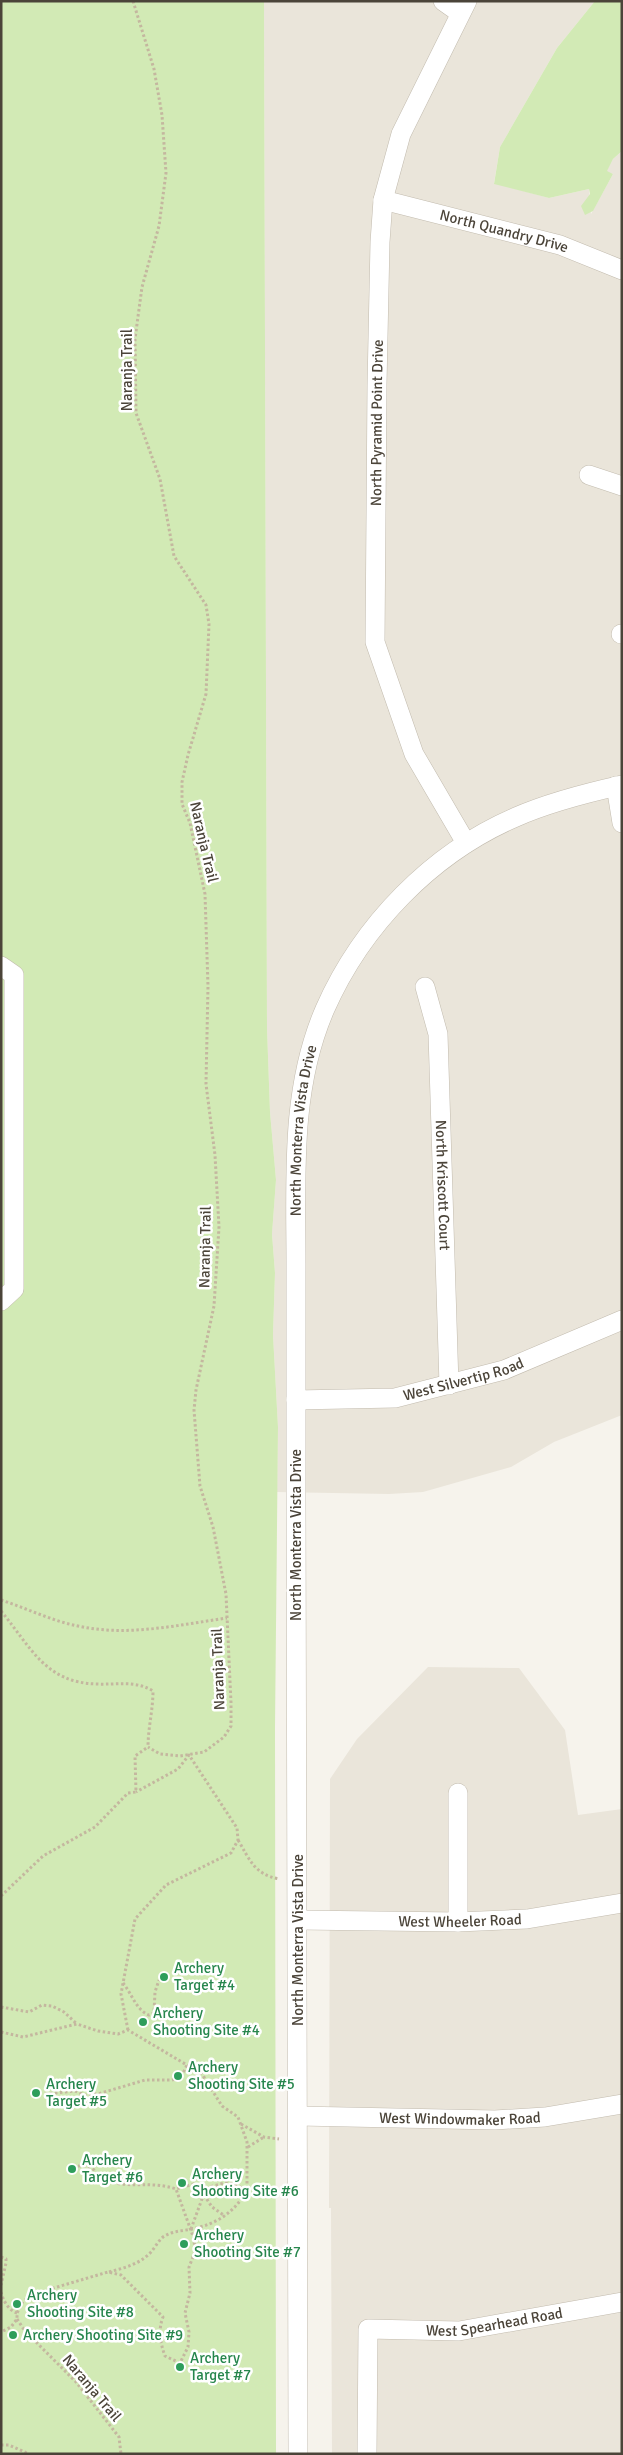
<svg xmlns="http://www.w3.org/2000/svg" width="623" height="2455" font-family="Signika,sans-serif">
<rect width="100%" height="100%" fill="#f6f3ec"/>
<g fill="#eae5da">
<polygon points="264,1 595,1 557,48 500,147 494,183 549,198 589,189 591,214 613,174 606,172 613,159 622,151 622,1415 554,1442 511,1467 423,1492 389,1494 277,1492 278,1427 273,1335 275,1273 272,1234 276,1180 270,1112 267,1028"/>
<polygon points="428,1667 519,1668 565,1730 578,1815 622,1809 622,2454 332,2454 331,2208 329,2208 330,1779 357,1739"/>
</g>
<g fill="#d2eab5">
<polygon points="1,1 264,1 267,1028 270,1112 276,1180 272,1234 275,1273 273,1335 278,1427 275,1727 276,2454 1,2454"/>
<polygon points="595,1 622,1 622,151 613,159 607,171 613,174 593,211 585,215 581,206 590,194 589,189 549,198 494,184 500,147 557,48"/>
</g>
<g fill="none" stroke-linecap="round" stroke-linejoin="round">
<defs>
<g id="minor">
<polyline points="443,1 460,13"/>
<path id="s1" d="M383,200L560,245L622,270"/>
<polyline points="589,475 622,486"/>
<polyline points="621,634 622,634"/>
<polyline points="616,786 622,823"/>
<path id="s2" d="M466,843L414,754L375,642L377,385L380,242L383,200L401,134L467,1"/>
<polyline points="1,966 14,975 14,1289 1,1301"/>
<path id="s3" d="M425,987L438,1034L449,1385"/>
<path id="s4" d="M296,1400L395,1398L504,1370L622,1320"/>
<polyline points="458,1793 458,1922"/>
<path id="s5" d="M298,1920L458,1922L527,1919L622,1903"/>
<path id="s6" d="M298,2116L495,2120L545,2117L622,2104"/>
<path id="s7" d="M298,2454C298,2134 298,1814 296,1494C296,1417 296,1340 296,1263C296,1178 290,1089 325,1009C362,925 432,853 516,817C550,802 586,793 622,785"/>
<path id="s8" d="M367,2454L368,2329L459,2331L622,2302"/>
</g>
</defs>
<use href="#minor" stroke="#c2bbae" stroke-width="20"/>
<g stroke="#c4b79f" stroke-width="3" stroke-dasharray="2.5 2.5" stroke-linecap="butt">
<polyline points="133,1 154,69 162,115 166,173 159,226 142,287 135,339 136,413 160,479 174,556 206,605 209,624 206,694 188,755 182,782 182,804 190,823 205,894 208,986 206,1084 215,1155 219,1227 214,1306 196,1390 194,1410 200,1486 213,1527 226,1594 231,1703 231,1726 224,1737 204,1752 180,1756 160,1754 148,1747"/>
<path d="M1,1600C26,1608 52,1621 78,1626C127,1637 178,1625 227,1618"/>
<path d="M1,1611C31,1647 45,1683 97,1684C117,1685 135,1680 153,1691C153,1710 148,1728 148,1747"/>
<path d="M238,1840C250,1860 254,1874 279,1879"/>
<polyline points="1,1896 43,1856 95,1827 128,1793 136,1792 135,1756 148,1747"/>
<path d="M123,1983C132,1994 136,2010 149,2015L154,2013L155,1992L159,1980"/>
<polyline points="1,2007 29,2012 42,2005 52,2006 64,2012 77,2024"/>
<polyline points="128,2030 121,1994 135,1919 166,1885 231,1853 238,1840 237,1828 189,1755 178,1769 136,1792"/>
<path d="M1,2032L23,2037L77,2024L98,2031L118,2034L128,2030L202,2074L222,2106L238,2117L247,2142V2190L228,2182L206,2188L194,2184L176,2189L194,2239L195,2252L189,2267L190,2293L185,2313L189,2332L188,2347L180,2363L165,2356C160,2342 158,2330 163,2317L121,2275L108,2272L47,2290L23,2301L17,2313V2319L11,2327L1,2332"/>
<polyline points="45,2094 75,2091 85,2095 98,2094 145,2080 172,2080 181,2077 187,2065"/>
<polyline points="241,2124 264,2137 279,2139"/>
<polyline points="248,2147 264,2137"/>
<path d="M78,2166C100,2165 94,2178 111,2182C133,2188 152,2181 176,2189"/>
<polyline points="204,2195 212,2207 225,2216"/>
<polyline points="191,2229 206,2188"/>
<polyline points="1,2257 6,2259 6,2263 1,2285"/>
<path d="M109,2272C123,2268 137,2265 148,2255C154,2250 157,2242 163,2237C172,2231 182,2231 192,2229C217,2224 235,2212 247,2190"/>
<path d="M1,2292C3,2300 8,2310 17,2313"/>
<polyline points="17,2319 25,2331 76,2382 119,2437 121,2454"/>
<polyline points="1,2445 9,2445 29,2454"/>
</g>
<use href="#minor" stroke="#fff" stroke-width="19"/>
</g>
<g fill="#2e9e5b" stroke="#fff" stroke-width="2">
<circle cx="164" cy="1977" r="5"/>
<circle cx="143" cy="2022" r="5"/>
<circle cx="178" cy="2076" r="5"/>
<circle cx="36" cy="2093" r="5"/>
<circle cx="72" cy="2169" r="5"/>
<circle cx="182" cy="2183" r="5"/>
<circle cx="184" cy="2244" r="5"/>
<circle cx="17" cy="2304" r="5"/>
<circle cx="13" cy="2335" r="5"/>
<circle cx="180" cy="2367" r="5"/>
</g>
<g text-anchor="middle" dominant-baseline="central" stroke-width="5" stroke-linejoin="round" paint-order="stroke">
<g font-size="15" fill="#4b4439" stroke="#fff">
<text stroke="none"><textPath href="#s1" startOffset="125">North Quandry Drive</textPath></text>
<text transform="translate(127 370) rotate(-90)">Naranja Trail</text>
<text stroke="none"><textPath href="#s2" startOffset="441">North Pyramid Point Drive</textPath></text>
<text transform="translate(204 842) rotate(77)">Naranja Trail</text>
<text stroke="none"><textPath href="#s7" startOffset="1324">North Monterra Vista Drive</textPath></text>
<text stroke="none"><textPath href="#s3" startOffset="200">North Kriscott Court</textPath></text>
<text transform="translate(205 1247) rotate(-89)">Naranja Trail</text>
<text stroke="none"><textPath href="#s4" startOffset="170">West Silvertip Road</textPath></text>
<text transform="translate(296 1535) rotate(-90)">North Monterra Vista Drive</text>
<text transform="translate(218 1669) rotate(-92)">Naranja Trail</text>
<text stroke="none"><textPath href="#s5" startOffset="162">West Wheeler Road</textPath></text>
<text transform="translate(298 1940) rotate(-90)">North Monterra Vista Drive</text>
<text stroke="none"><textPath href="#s6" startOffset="162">West Windowmaker Road</textPath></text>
<text stroke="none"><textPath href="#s8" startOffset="252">West Spearhead Road</textPath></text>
<text transform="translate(92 2388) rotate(50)">Naranja Trail</text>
</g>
<g font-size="15" fill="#27864d" stroke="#fff" text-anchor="start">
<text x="174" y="1968">Archery<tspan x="174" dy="17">Target #4</tspan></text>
<text x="153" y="2013">Archery<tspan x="153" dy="17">Shooting Site #4</tspan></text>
<text x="188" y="2067">Archery<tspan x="188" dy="17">Shooting Site #5</tspan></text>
<text x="46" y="2084">Archery<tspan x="46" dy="17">Target #5</tspan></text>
<text x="82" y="2160">Archery<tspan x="82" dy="17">Target #6</tspan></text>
<text x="192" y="2174">Archery<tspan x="192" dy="17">Shooting Site #6</tspan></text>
<text x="194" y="2235">Archery<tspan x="194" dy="17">Shooting Site #7</tspan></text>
<text x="27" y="2295">Archery<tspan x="27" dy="17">Shooting Site #8</tspan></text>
<text x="23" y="2335">Archery Shooting Site #9</text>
<text x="190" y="2358">Archery<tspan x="190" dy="17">Target #7</tspan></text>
</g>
</g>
<rect width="623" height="2455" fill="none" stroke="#4b4439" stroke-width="5"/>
</svg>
